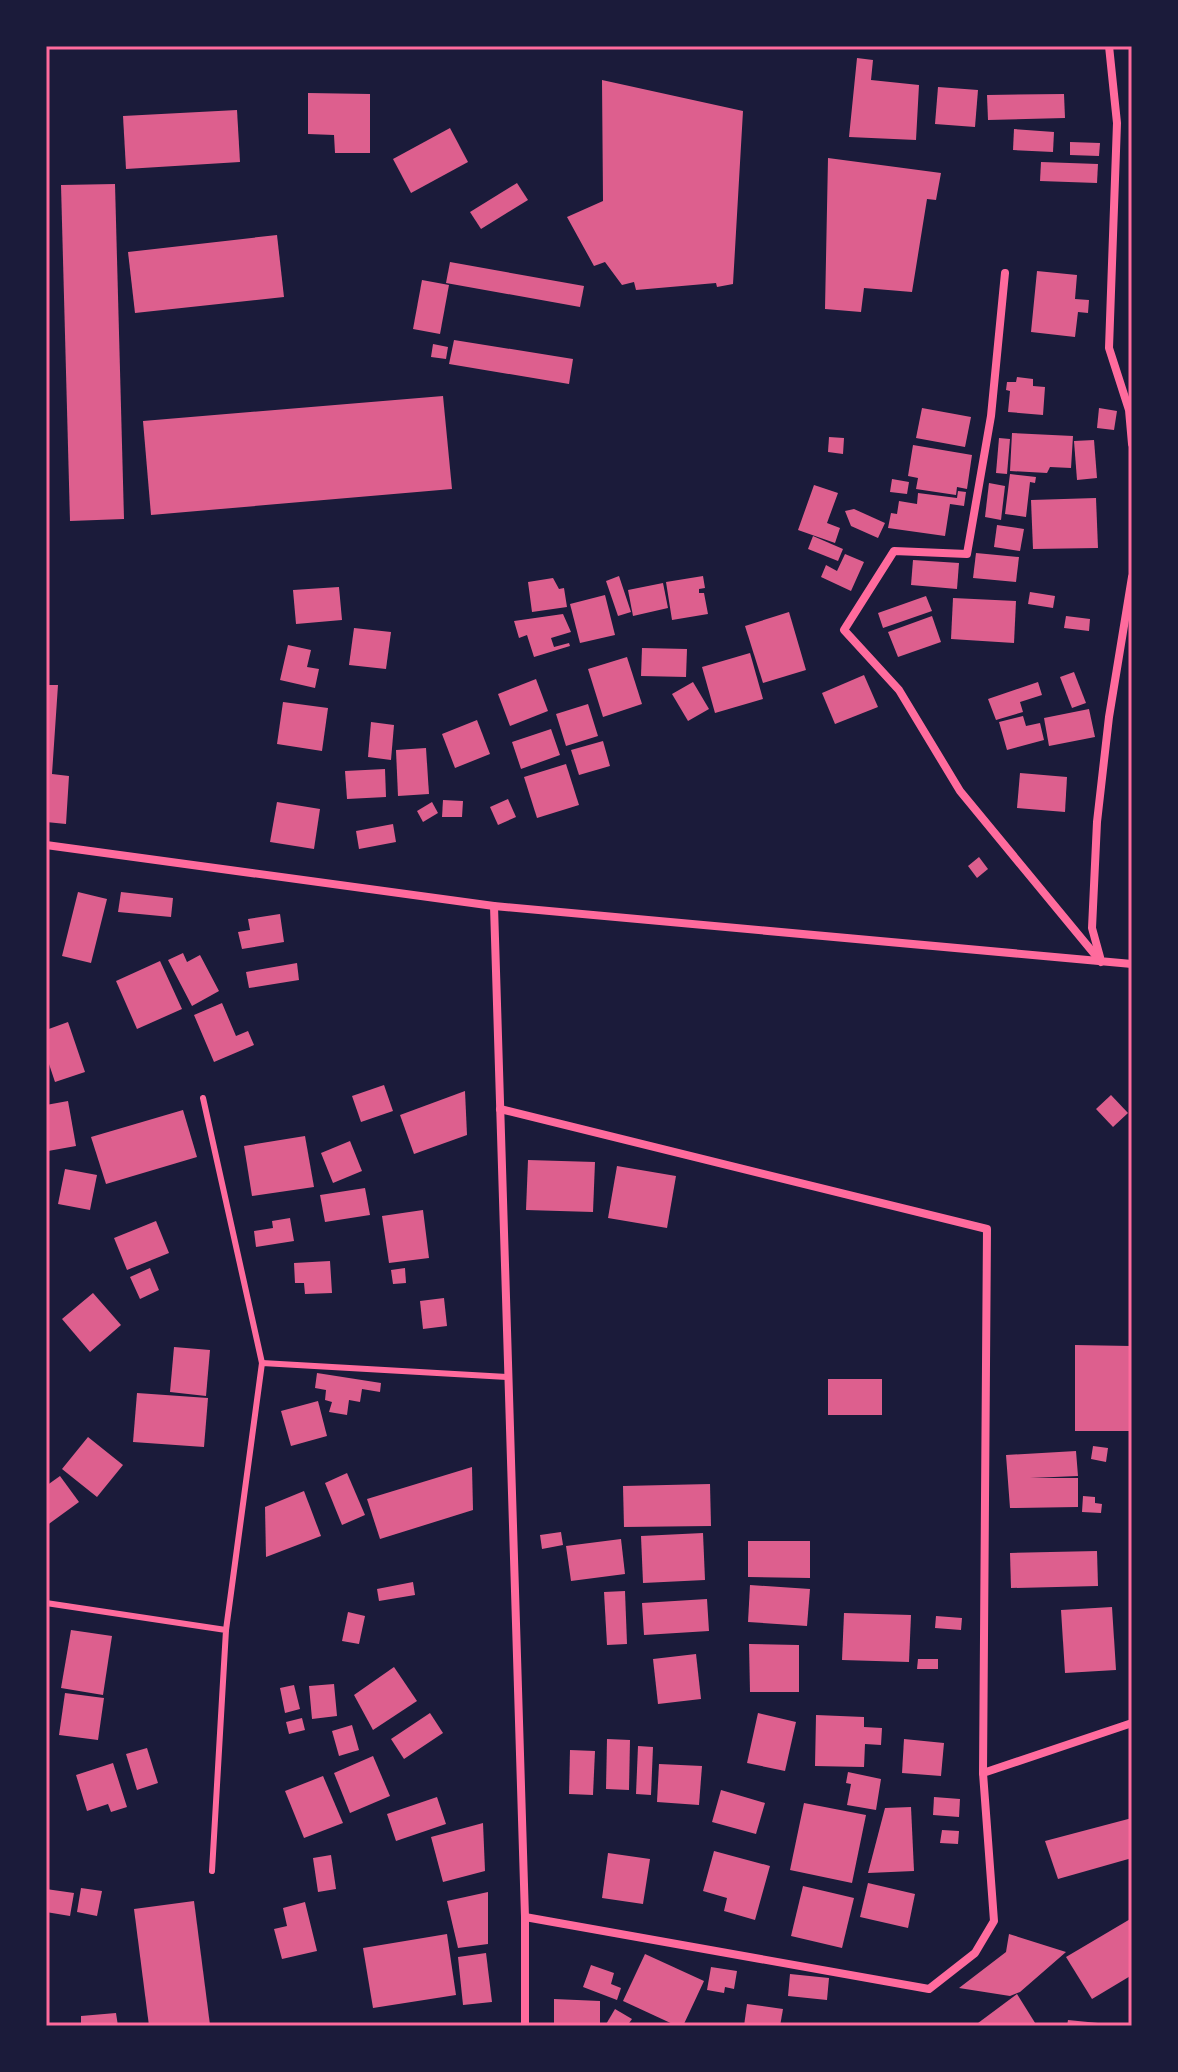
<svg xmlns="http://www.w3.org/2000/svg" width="1178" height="2072" font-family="'Source Sans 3',sans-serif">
<rect width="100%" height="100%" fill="#1b1b3a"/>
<g fill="#dd5f8e">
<polygon points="857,58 873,60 871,80 919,85 916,140 849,137"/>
<polygon points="602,80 743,111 733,284 717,287 716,283 636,290 634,282 622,285 605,262 594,266 567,217 603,201"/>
<polygon points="938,87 978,90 975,127 935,124"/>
<polygon points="308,93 370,94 370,153 335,153 334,135 308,134"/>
<polygon points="1064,94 1065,118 988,120 987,95"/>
<polygon points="237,110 240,162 126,169 123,116"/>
<polygon points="450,128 468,162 411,193 393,159"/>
<polygon points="1014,129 1054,132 1053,152 1013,150"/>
<polygon points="1070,142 1100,143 1099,156 1070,155"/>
<polygon points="828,158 941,173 936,200 927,199 912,292 864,288 861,312 825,309"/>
<polygon points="1041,162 1098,164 1097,183 1040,181"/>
<polygon points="517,183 528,200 481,229 470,212"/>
<polygon points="115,184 124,519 70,521 61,185"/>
<polygon points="277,235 284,297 135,313 128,252"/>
<polygon points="450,262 584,286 580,307 446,283"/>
<polygon points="1037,271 1077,275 1075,299 1089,300 1088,313 1078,312 1075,337 1031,332"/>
<polygon points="422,280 449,285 440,334 413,329"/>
<polygon points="454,340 573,359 569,384 449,364"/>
<polygon points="433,344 448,347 446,359 431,357"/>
<polygon points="1017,377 1033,379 1033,386 1045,387 1043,415 1008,412 1010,391 1006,390 1007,382 1016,382"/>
<polygon points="443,396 452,489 151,515 143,421"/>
<polygon points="922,408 971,417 965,447 916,438"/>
<polygon points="1099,408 1117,411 1114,430 1097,428"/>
<polygon points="1012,433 1073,436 1071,468 1050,467 1047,473 1010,471"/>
<polygon points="829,437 844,438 843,454 828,452"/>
<polygon points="999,438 1010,439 1007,474 996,473"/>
<polygon points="1094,440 1097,478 1077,480 1074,441"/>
<polygon points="913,445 972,455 967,489 957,487 956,495 916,489 918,478 908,476"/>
<polygon points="1010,474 1036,477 1035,483 1030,482 1026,517 1005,514"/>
<polygon points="892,479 909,482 907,494 890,492"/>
<polygon points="989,483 1005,486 1001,520 985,517"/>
<polygon points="814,485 838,493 827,523 840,528 835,543 798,530"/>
<polygon points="958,491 966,492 964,506 950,504 945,536 888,528 891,513 897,514 899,501 917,504 918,493 957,498"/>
<polygon points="1096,498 1098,548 1033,549 1031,500"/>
<polygon points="854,509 885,523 878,538 851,526 845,511"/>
<polygon points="997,525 1024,529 1020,551 994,547"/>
<polygon points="813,536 843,549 838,561 808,549"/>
<polygon points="976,553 1019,557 1016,582 973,578"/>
<polygon points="845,554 864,562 851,591 821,577 826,565 837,571"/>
<polygon points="913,560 959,563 957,589 911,585"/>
<polygon points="619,576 631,612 618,616 606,581"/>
<polygon points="703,576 705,588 699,589 699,593 704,593 708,614 672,620 666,582"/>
<polygon points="553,578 559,589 564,588 567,607 532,612 528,582"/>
<polygon points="663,583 668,608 633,616 628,590"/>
<polygon points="339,587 342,620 296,624 293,590"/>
<polygon points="1030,592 1055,596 1053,608 1028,604"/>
<polygon points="605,595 615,635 580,643 570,604"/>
<polygon points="926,596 932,611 883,628 878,613"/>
<polygon points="953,598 1016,601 1014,643 951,639"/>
<polygon points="789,612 806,670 763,683 745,626"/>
<polygon points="563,614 571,632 551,638 554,647 569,643 570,646 534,657 527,635 519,638 514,621"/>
<polygon points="932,616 941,642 898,657 888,632"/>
<polygon points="1066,616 1090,619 1089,631 1064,628"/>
<polygon points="354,628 391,632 386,669 349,665"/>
<polygon points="288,645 311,650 307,667 319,669 315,688 280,680"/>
<polygon points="642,648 687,649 686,677 641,676"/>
<polygon points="750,653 763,699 715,713 702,667"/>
<polygon points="627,657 642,704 603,717 588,669"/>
<polygon points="1074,672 1086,703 1072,708 1060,677"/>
<polygon points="864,675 878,707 835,724 822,693"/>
<polygon points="536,679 548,711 510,726 498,694"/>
<polygon points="693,682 709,709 688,721 672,694"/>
<polygon points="1038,682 1042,695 1020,702 1023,712 996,720 988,699"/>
<polygon points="46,685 58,685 52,774 69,776 66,824 46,822"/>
<polygon points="283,702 328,708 322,751 277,744"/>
<polygon points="588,704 598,736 566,746 556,714"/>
<polygon points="1089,709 1095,737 1049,746 1044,718"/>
<polygon points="1023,716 1026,726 1040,723 1044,740 1007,750 999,722"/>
<polygon points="477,720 490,754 455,768 442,734"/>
<polygon points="371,722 394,725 391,760 368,757"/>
<polygon points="551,729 560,755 521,769 512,742"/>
<polygon points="603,741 610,766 579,775 571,750"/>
<polygon points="426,748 429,794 398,796 396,750"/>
<polygon points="566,764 579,805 537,818 524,777"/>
<polygon points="385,769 386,797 347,799 345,771"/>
<polygon points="1020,773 1067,777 1065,812 1017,808"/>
<polygon points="508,799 516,817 498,825 490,807"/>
<polygon points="443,800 463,801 462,817 442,817"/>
<polygon points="277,802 320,809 314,849 270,842"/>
<polygon points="432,802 438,813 423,822 417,811"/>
<polygon points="393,824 396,842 359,849 356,831"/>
<polygon points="979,857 988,869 977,878 968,866"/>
<polygon points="78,892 107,899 91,963 62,956"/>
<polygon points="121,892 173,898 171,917 118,912"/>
<polygon points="280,914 284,942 242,949 238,932 250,930 248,919"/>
<polygon points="183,953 187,962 200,955 219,991 192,1006 168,960"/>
<polygon points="160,961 182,1009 137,1029 116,981"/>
<polygon points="297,963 299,980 249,988 246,972"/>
<polygon points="222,1003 236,1036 248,1031 254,1045 214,1062 194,1015"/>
<polygon points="68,1022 85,1072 55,1082 46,1055 46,1030"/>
<polygon points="384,1085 393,1111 361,1122 352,1096"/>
<polygon points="465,1091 467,1135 414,1154 400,1115"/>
<polygon points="1111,1095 1128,1113 1113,1127 1096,1109"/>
<polygon points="68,1101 76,1146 48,1151 46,1105"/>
<polygon points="183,1110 197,1157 106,1184 91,1137"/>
<polygon points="305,1136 314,1187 252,1196 244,1146"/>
<polygon points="350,1141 362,1171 333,1183 321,1153"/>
<polygon points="528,1160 595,1162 593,1212 526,1210"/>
<polygon points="617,1166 676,1176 667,1228 608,1218"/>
<polygon points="65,1169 97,1175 90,1210 58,1204"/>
<polygon points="365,1188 370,1215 325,1222 320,1195"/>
<polygon points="423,1210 429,1258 389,1263 382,1216"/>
<polygon points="290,1218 294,1241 256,1247 254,1231 273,1228 272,1221"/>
<polygon points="156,1221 169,1253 127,1270 114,1238"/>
<polygon points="330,1261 332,1293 305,1294 304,1283 295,1283 294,1263"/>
<polygon points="150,1268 159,1290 140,1299 130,1277"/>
<polygon points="405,1268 406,1283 393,1284 391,1270"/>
<polygon points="93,1293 121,1325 90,1352 62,1319"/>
<polygon points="444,1298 447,1326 423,1329 420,1301"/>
<polygon points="1075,1345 1131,1346 1131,1431 1075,1431"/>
<polygon points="174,1347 210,1350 206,1396 170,1392"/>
<polygon points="317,1373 381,1383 380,1392 362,1389 360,1402 349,1400 347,1415 329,1412 332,1402 325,1400 326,1390 315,1388"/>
<rect x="828" y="1379" width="54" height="36"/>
<polygon points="137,1393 208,1398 204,1447 133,1442"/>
<polygon points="318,1401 327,1436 291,1446 281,1411"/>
<polygon points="88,1437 123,1465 97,1497 62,1469"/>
<polygon points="1093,1446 1108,1448 1106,1462 1091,1459"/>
<polygon points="1076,1451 1078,1476 1030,1478 1078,1478 1078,1507 1010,1508 1006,1455"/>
<polygon points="472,1467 473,1510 380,1539 367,1499"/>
<polygon points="347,1473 365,1515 342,1525 325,1483"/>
<polygon points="60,1476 79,1502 46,1526 46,1486"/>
<polygon points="710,1484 711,1526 624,1527 623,1486"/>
<polygon points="304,1491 321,1536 266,1557 265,1507"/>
<polygon points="1083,1496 1095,1497 1095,1503 1102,1504 1101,1513 1082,1512"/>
<polygon points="561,1532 563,1545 542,1549 540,1535"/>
<polygon points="703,1533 705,1580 643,1583 641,1536"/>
<polygon points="621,1539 625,1574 571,1581 566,1546"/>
<polygon points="748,1541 810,1541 810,1578 748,1577"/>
<polygon points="1097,1551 1098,1586 1011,1588 1010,1553"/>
<polygon points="413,1582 415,1595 379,1601 377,1589"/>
<polygon points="750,1585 810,1589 807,1626 748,1622"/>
<polygon points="625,1591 627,1644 607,1645 604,1592"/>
<polygon points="707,1599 709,1631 644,1635 642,1603"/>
<polygon points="1112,1607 1116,1670 1065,1673 1061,1610"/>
<polygon points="348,1612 365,1616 359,1644 342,1641"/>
<polygon points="844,1613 911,1615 909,1662 842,1660"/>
<polygon points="936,1616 962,1618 961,1630 935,1628"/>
<polygon points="71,1630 112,1636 103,1695 61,1688"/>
<polygon points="749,1644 799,1645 799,1692 750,1692"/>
<polygon points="696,1654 701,1699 658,1704 653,1659"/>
<polygon points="918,1659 938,1659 938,1669 917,1669"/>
<polygon points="394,1667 417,1701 373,1730 354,1695"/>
<polygon points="334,1684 337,1716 312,1719 309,1686"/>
<polygon points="294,1685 300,1709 285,1713 280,1688"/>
<polygon points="65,1693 104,1698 98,1740 59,1735"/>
<polygon points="430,1713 443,1733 404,1759 391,1739"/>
<polygon points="758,1713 796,1722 785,1771 747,1763"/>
<polygon points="816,1715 864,1717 864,1727 882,1728 881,1745 865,1744 864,1767 815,1766"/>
<polygon points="302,1718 305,1730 289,1734 286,1722"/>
<polygon points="352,1725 359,1750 339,1756 332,1731"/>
<polygon points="607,1739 630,1740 629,1790 606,1789"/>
<polygon points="904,1739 944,1743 941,1776 902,1773"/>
<polygon points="638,1746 653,1747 651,1795 636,1794"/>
<polygon points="147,1748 158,1783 137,1790 126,1754"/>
<polygon points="570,1750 595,1751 593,1795 569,1794"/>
<polygon points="373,1756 390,1796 350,1813 334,1773"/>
<polygon points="113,1763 127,1807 111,1812 108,1804 87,1811 76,1775"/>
<polygon points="659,1764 702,1766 699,1805 657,1802"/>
<polygon points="848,1772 881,1779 876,1810 847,1805 851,1784 846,1783"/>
<polygon points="323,1776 343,1823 304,1838 285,1791"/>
<polygon points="721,1790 765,1803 756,1834 712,1822"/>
<polygon points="437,1797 446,1824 396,1841 387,1814"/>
<polygon points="934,1797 960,1799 959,1817 933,1815"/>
<polygon points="804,1803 866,1815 852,1883 790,1870"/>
<polygon points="911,1807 914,1871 868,1873 885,1808"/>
<polygon points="1132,1818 1132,1858 1058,1879 1045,1841"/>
<polygon points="483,1823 485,1871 443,1882 431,1837"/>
<polygon points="942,1830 959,1831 958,1844 940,1843"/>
<polygon points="714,1851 770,1866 755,1920 724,1911 727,1898 703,1891"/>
<polygon points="608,1853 650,1859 643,1904 602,1898"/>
<polygon points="331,1855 336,1889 318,1892 313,1858"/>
<polygon points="868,1883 915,1894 908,1928 860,1917"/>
<polygon points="803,1886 854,1898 842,1948 791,1936"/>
<polygon points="81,1888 102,1891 97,1916 77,1912"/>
<polygon points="46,1889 74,1893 70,1916 46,1912"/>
<polygon points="488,1892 488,1944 458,1948 447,1901"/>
<polygon points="194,1901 210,2025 149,2026 134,1909"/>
<polygon points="305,1902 317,1951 282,1959 274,1929 287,1926 283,1908"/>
<polygon points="1132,1918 1132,1975 1092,1999 1066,1957"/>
<polygon points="447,1934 456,1995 373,2008 363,1948"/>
<polygon points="1009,1934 1066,1952 1020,1992 1010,1996 959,1988 1006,1952"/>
<polygon points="486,1953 492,2002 463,2005 458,1957"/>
<polygon points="645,1954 704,1981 683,2026 677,2026 623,2001"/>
<polygon points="591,1965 614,1973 611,1984 621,1988 617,2000 583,1987"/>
<polygon points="711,1967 737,1971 734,1989 725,1987 724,1993 707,1990"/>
<polygon points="790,1974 829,1978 827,2000 788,1996"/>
<polygon points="1017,1994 1037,2026 974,2026"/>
<polygon points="554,1999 600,2001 600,2026 554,2026"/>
<polygon points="747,2004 783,2009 780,2026 744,2026"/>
<polygon points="615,2009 632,2019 627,2026 605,2026"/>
<polygon points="116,2013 118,2026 81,2026 81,2016"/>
<polygon points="1068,2020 1108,2024 1108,2026 1067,2026"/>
</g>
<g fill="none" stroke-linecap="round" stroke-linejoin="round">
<g stroke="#ff6b9d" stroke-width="6">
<polyline points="203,1098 262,1363"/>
<polyline points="46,1603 226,1630 212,1871"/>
<polyline points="226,1630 262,1363 507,1377"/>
</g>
<g stroke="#ff6b9d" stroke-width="8">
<polyline points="1109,46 1117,123 1109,348 1129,410 1132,444"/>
<polyline points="1005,273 991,416 967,554 894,551 844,630 899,690 960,791 1101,962"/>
<polyline points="46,845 494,906 1132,964"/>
<polyline points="494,906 525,1917 525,2026"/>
<polyline points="1100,957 1092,928 1097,822 1109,717 1132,577"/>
<polyline points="500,1109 987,1229 983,1773"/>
<polyline points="525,1917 929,1989 975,1953 994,1921 983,1773 1132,1723"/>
</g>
</g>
<rect width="1178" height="2072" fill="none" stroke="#1b1b3a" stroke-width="96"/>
<rect x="48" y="48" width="1082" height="1976" fill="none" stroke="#ff6b9d" stroke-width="3"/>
</svg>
